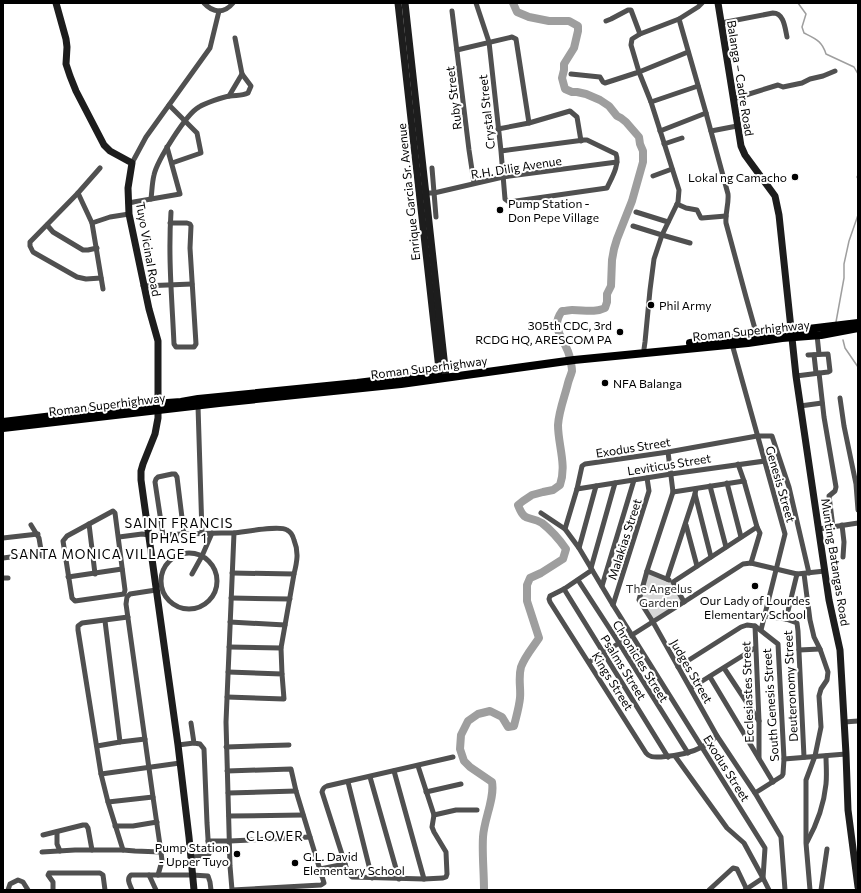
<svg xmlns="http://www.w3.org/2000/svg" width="861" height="893" font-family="Commissioner,sans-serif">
<rect width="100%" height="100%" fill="#fff"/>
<polygon fill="#d7d7d7" points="647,572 672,582 683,600 652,620 640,600"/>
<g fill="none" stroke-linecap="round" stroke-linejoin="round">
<g stroke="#9e9e9e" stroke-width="1.5">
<path d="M798,3L806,14L802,27L804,33C816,39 822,41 826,54L854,67L858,74"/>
<polyline points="858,175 857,177 858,179"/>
<polyline points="836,322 844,278 844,264 849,241 858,215"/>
<polyline points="843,340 845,348 858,367"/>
</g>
<path stroke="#9e9e9e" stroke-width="8" d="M484,890C484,872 482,854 483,837C484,819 495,798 492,782L470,767L464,761L460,749L461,735L468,721L478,714L490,711L502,717L508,727L514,726C516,717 519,708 520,698C521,688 518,678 521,667C525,656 533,647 539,638L527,601V585L530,578L541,573L563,559L566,549C559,539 551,530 542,523C530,515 525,524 518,505L523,501L532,495L543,492L553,490L560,485C567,465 558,445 558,425C559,410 565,396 568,383C569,379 571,375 572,371C572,367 571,363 570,359C568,341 548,330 562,311C566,311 569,310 572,310C584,310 595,313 605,308L607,302V294L611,286L612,260L614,249L617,239L632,201L643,162V151L640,144L639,137L626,122L621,118L617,116L609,106L600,100L586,94L577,92H572L565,89L562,78L564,70V64L574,48L578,31V26L569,21H549L529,17L517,12L513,3"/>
<g stroke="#505050" stroke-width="5">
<path d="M204,3C213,13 224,14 233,3"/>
<path d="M476,3L489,42L501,151L505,199L509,202L607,188C611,179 620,165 616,154L587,140H584L501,151"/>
<path d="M702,3L698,7L679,19L706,113L728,194C729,204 725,213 726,223L746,297L757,336"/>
<polyline points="452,11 469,150 474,183"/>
<polyline points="606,21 611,19 628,10 631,10 640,34"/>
<path d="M721,23L773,13C784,13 785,28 787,37"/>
<polyline points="457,50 512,37 516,39 529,123"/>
<polyline points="571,74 600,77 603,82 605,83 639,72 631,45 632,39 640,34 679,19"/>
<polyline points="229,96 242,74"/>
<polyline points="733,99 778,85 783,87 802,83 810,79 823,76 835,71"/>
<polyline points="651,102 698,86"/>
<polyline points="169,105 197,133 201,153 172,163"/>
<polyline points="498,129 529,123 570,111 577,117 581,141"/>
<polyline points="660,131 706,113"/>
<polyline points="711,131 737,126"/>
<polyline points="664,144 682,138"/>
<polyline points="132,163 146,137 210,48 219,11"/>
<polyline points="100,168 78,193 30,242 30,246 33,252 77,277 86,279 101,278"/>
<polyline points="432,168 436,217"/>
<polyline points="653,176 672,169"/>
<polyline points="78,193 92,223 103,289"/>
<polyline points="423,193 434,193 503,177 617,162"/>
<path d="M151,199C152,191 152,183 154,175C157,161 186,114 199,107C205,103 223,97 230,96C237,95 242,96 248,93L251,86L242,74L235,38"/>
<polyline points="128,203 180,194 167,147"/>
<polyline points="677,204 686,208 697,210 701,218 702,218 726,216"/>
<polyline points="636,212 668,222"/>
<polyline points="92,223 110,217 129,214"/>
<path d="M170,223H187L190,224L191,226L190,248L196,344L194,347H176L174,344C172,300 168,256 171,212"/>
<polyline points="47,225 53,232 83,250 88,250 97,248"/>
<polyline points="633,226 662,235 690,243"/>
<polyline points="143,286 192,284"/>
<polyline points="817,335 819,354"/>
<polyline points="732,344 785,534 761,630"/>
<polyline points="644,349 645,342 650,290 654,259 662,235 678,202 679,190 651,102 639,72 688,52"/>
<polyline points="814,355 816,373"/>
<polyline points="819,373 824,417 836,487 835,491 829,496 833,527"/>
<polyline points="796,376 828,372 830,371 828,354 808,355"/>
<polyline points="840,398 844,426 856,484 858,510"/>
<polyline points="198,406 202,533"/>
<polyline points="800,406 822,403"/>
<polyline points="668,452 673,492 647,571 639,600 653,622 717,736 755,793 781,837 785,890"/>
<polyline points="738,464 744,481 757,527 760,533 751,563"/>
<polyline points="727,483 741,537"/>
<polyline points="710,486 726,547"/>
<polyline points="577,489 671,474 765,461"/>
<polyline points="673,492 744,481"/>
<polyline points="695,494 711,557"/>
<polygon points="113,511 115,513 125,590 124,594 75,601 72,598 63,541 67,536"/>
<polyline points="541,513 565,529"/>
<polyline points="89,524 95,574"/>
<polyline points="31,525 39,538 42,556"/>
<polyline points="686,525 697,566"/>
<polyline points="842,525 844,542 843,557"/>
<polyline points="757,527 673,582 684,602 743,564 751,563 797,574 825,571"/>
<polyline points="819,529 858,523"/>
<path d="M234,533C245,532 279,525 287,530C291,532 293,536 294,540C299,552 297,562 294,574"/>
<polyline points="163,535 155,482 156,479 158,477 172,474 175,474 177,477 184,534"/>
<polyline points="119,537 142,534 149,535 221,533 234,533 226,722 230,866 232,890"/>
<polyline points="3,538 38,534"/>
<polyline points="579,548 596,486"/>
<circle cx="189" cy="581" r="28"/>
<polyline points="3,558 42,553"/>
<polyline points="591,568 615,483"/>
<path d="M592,570L564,589L550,596L549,599L550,602L646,753C650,758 655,757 661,757C675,756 689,754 702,747C707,744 712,740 717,736"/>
<polyline points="647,571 669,580"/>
<polyline points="232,573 294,574 281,648 282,674"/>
<polyline points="192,574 202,556 212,533"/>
<polyline points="68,577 122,569"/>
<polyline points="3,578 8,578"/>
<polyline points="667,579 695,494 696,489"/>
<polyline points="578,580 619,643 688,753"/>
<polyline points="602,586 634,480"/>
<polyline points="564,589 668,757"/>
<polyline points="231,598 290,599"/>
<polyline points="613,605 649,491 647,478"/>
<polyline points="765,616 786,619 797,623 798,631 804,757"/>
<polyline points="786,619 797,574"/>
<polyline points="230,622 285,625"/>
<polyline points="755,626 759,721 759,758"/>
<polyline points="229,647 281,648"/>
<polyline points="799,650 820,649 814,637 810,620 804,574"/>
<polyline points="589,662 632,635 684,602"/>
<polyline points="678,667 741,627 747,625 755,626 778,644 784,759 783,774 782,776 755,793"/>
<polyline points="724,668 759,721"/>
<polyline points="710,677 773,782"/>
<polyline points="691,688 755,648"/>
<polyline points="227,697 284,699 282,674 228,672"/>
<polyline points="844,722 858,721"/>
<polyline points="120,742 145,739"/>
<polyline points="178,745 194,743"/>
<polyline points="97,746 120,742 105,621"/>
<polyline points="226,747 289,745"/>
<polyline points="675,756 727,828 744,843 763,878 769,890"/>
<path d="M453,757L327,786C324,787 323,788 322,792L348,873L352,877L424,879L443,878L446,877L447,874L446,852L434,832L432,827L434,815L456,810H477"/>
<polyline points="784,759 846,754"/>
<polyline points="418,766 434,815"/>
<polyline points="227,771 291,769 296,791 324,883 321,885 232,890"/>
<polyline points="394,771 424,879"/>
<polyline points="101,774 180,763"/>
<polyline points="370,777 399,879"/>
<polyline points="348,782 372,878"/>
<polyline points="426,792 461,784"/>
<polyline points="228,793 296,791"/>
<polyline points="108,802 153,797"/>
<polyline points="229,816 303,815"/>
<polyline points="115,826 133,826 157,822"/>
<polyline points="57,832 57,844 60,851"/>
<polyline points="43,835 83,825 86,825 88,828 92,850"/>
<polyline points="208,841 230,841 310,837"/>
<path d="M807,842C817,824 824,804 826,784C827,774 826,765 826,756"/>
<polyline points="123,850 108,802 101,774 78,630 78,626 82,623 128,617"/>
<polyline points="42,852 75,850 123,850 135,851 161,852 153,797 126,604 127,597 130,594 156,590"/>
<polyline points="191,857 207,856 209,854 207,823 204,749 200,744 194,743 191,723"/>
<polyline points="320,869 345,864"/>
<polyline points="149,875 156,890"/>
<polyline points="158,875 162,861 161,852"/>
<polyline points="8,890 10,884 18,880 23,882 28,890"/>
<polyline points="53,890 53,882 48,875 49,873 100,873 103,875 105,890"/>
<path d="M132,890C130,885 126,879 131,875H192L208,876L210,882L211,890"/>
<polyline points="709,890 733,868 737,869 747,890"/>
<polyline points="745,890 763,878 765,848 613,605 579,548 565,529 577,489 582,466 585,464 668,452 757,436 772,436 789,487 809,573"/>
<polyline points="810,890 806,843 806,780 815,756 821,727 819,696 821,689 827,680 828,672 820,649"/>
<polyline points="821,890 827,849"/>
</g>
<g stroke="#1d1d1d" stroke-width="7">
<polyline points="56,3 66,39 67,47 66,64 70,76 76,91 104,145 110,151 132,163 128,188 129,214 149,309 158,341 158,418 155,434 143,464 141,471 141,480 178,745 189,837 194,890"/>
<polyline points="398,3 440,378"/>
<polyline points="405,3 446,377"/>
<polyline points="718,3 741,146 745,155 775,196 779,215 796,376 829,600 840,650 846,754 848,810 858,887"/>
</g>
<g stroke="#000" stroke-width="8">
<polyline points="690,343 858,323"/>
<polyline points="3,422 153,404 181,402 198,399 357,383 438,373"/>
<polyline points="3,428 219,403 401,384 574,360 748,343 782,338 821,335 858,328"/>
</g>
</g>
<g fill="#000" stroke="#fff" stroke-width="1.5">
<circle cx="795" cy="177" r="4"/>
<circle cx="500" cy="210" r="4"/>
<circle cx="651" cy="305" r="4"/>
<circle cx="620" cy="332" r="4"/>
<circle cx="605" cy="383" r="4"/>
<circle cx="755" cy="586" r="4"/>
<circle cx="237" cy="854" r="4"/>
<circle cx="295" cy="863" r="4"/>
</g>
<g text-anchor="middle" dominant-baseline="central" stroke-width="4" stroke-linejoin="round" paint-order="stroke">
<g font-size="12" fill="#000" stroke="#fff">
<text transform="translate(741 78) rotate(81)">Balanga – Cadre Road</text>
<text transform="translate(453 98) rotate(-97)">Ruby Street</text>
<text transform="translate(486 112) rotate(-96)">Crystal Street</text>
<text transform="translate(516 167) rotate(-9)">R.H. Dilig Avenue</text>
<text transform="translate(408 192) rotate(-96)">Enrique Garcia Sr. Avenue</text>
<text transform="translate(149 249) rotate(80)">Tuyo Vicinal Road</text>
<text transform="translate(751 330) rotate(-6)">Roman Superhighway</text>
<text transform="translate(429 367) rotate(-7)">Roman Superhighway</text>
<text transform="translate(107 404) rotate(-7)">Roman Superhighway</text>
<text transform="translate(633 447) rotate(-9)">Exodus Street</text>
<text transform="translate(669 464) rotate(-9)">Leviticus Street</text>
<text transform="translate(781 484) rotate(74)">Genesis Street</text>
<text transform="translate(624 539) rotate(-72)">Malakias Street</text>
<text transform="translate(836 562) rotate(81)">Munting Batangas Road</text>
<text transform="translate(641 661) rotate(58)">Chronicles Street</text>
<text transform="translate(624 667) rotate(58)">Psalms Street</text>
<text transform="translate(692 671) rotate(60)">Judges Street</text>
<text transform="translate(613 681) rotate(58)">Kings Street</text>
<text transform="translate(790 686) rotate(-93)">Deuteronomy Street</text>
<text transform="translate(747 692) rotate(-92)">Ecclesiastes Street</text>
<text transform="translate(770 705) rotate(-94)">South Genesis Street</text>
<text transform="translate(727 768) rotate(58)">Exodus Street</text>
</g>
<g font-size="12" fill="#000" stroke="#fff" text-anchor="start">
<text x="787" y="177" text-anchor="end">Lokal ng Camacho</text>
<text x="508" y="203">Pump Station -<tspan x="508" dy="14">Don Pepe Village</tspan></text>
<text x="659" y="305">Phil Army</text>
<text x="612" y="325" text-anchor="end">305th CDC, 3rd<tspan x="612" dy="14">RCDG HQ, ARESCOM PA</tspan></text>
<text x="613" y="383">NFA Balanga</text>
<text x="755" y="600" text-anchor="middle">Our Lady of Lourdes<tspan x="755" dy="14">Elementary School</tspan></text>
<text x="229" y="847" text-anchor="end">Pump Station<tspan x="229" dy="14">- Upper Tuyo</tspan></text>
<text x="303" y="856">G.L. David<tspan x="303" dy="14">Elementary School</tspan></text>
</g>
<g font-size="12" fill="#2e2e2e" stroke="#fff">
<text x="659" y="588">The Angelus<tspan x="659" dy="14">Garden</tspan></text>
</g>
<g font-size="13" letter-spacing="1" fill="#000" stroke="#fff">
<text x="179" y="523">SAINT FRANCIS<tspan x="179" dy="15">PHASE 1</tspan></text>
<text x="98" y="554">SANTA MONICA VILLAGE</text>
<text x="275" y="836">CLOVER</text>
</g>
</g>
<rect width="861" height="893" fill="none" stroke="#000000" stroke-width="8"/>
</svg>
